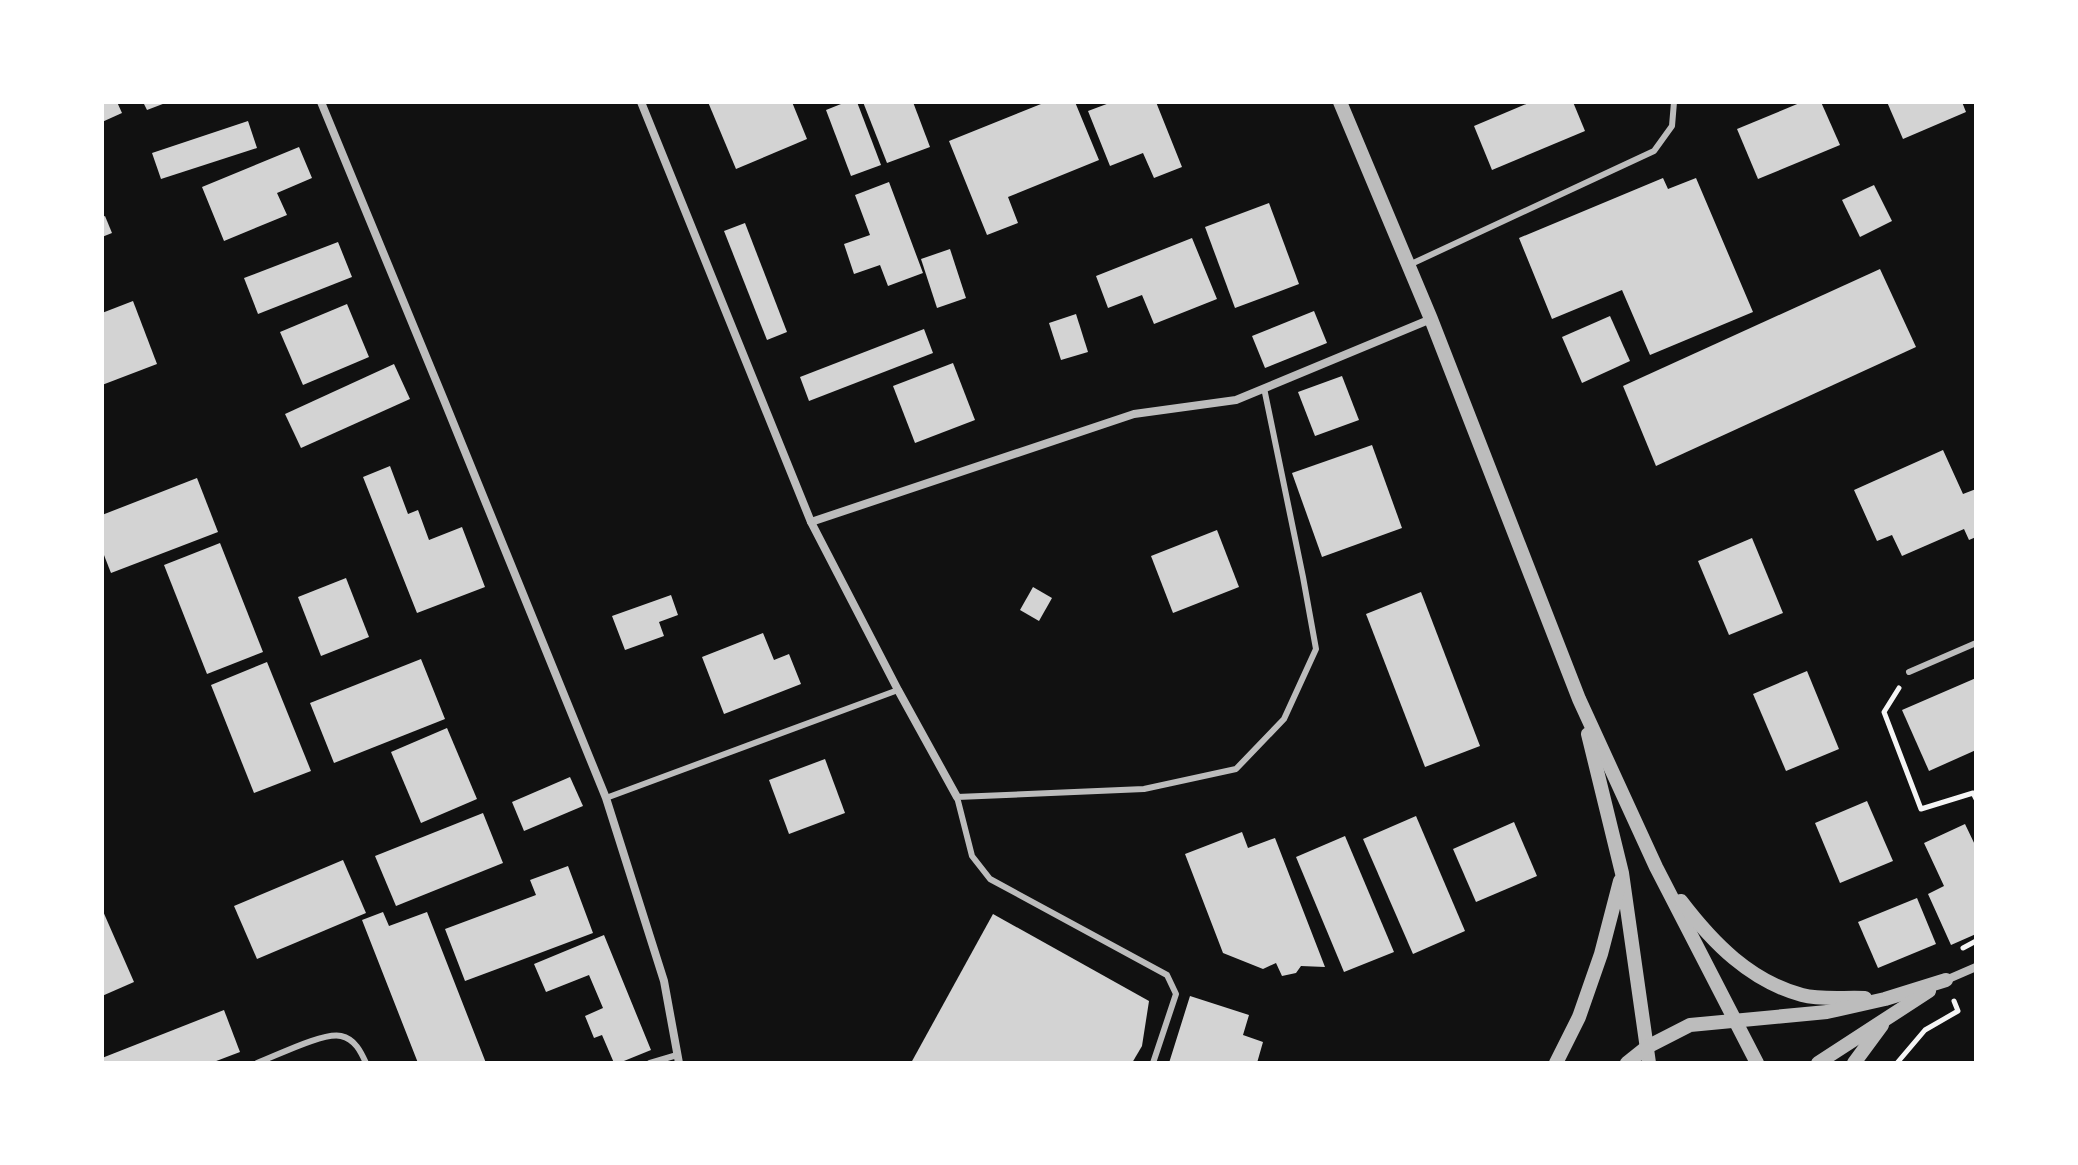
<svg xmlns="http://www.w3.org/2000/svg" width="2078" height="1165" font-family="'PT Sans Narrow',sans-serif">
<rect width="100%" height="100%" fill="#111"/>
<g fill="#d3d3d3">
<polygon points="102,102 117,102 122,113 102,122"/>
<polygon points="143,102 168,102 147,110"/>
<polygon points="708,102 792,102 807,139 736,169"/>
<polygon points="846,102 857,102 881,165 851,176 826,110"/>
<polygon points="863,102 913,102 930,147 887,163"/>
<polygon points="1046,102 1075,102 1099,160 1008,197 1018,223 987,235 949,141"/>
<polygon points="1112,102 1156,102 1182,167 1154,178 1143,153 1110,166 1088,111"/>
<polygon points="1531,102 1573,102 1585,131 1492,170 1474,126"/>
<polygon points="1802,102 1821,102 1840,145 1758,179 1737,129"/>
<polygon points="1887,102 1962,102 1966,112 1903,139"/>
<polygon points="248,121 257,148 161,179 152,153"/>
<polygon points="299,147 312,178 277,193 287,215 224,241 202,187"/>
<polygon points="1663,178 1668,189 1696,178 1753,312 1650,355 1622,290 1552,319 1519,238"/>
<polygon points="889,182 923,273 888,286 880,265 854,274 844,244 870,235 855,195"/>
<polygon points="1874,185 1892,221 1860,237 1842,200"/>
<polygon points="1269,203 1299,284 1235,308 1205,227"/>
<polygon points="105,216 112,233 102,237 102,217"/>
<polygon points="745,223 787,332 767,340 724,231"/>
<polygon points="1192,238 1217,299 1154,324 1142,295 1108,308 1096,276"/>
<polygon points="338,242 352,277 258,314 244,278"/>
<polygon points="950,249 966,298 937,308 921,259"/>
<polygon points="1880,269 1916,347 1656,466 1623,386"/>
<polygon points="133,301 157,364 102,385 102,313"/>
<polygon points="347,304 369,357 303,385 280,332"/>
<polygon points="1314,311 1327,343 1265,368 1252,336"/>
<polygon points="1076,314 1088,352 1061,360 1049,323"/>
<polygon points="1610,316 1630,361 1582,383 1562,337"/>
<polygon points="924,329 933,353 809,401 800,377"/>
<polygon points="953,363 975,420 915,443 893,386"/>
<polygon points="394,364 410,399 301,448 285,414"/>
<polygon points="1342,376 1359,420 1315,436 1298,392"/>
<polygon points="1372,445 1402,528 1322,557 1292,473"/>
<polygon points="1943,450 1963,494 1976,489 1976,537 1969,540 1964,529 1902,556 1892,535 1877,541 1854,490"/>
<polygon points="390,466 408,514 418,510 429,540 462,527 485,587 417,613 363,477"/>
<polygon points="197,478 218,532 111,573 102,550 102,515"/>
<polygon points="1217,530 1239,587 1173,613 1151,556"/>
<polygon points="1752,538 1783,613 1729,635 1698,561"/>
<polygon points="220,543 263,652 207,674 164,565"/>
<polygon points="346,578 369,637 321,656 298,597"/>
<polygon points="1033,587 1052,598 1039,621 1020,610"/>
<polygon points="1421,592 1480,746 1425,767 1366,614"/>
<polygon points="671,595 678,615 659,622 664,636 625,650 612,616"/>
<polygon points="763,633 774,660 789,654 801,684 724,714 702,657"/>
<polygon points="421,659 445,719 334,763 310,703"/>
<polygon points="267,662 311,771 254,793 211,685"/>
<polygon points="1807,671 1839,749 1786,771 1753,694"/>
<polygon points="1976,678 1976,750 1929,771 1902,710"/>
<polygon points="447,728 477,799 421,823 391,752"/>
<polygon points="825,759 845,813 789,834 769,780"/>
<polygon points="570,777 583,806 524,831 512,802"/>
<polygon points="1867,801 1893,861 1840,883 1815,823"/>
<polygon points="483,813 503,863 396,906 375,856"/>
<polygon points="1416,816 1465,931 1413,954 1363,839"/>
<polygon points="1514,822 1537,876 1476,902 1453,849"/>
<polygon points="1965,824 1976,847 1976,934 1951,945 1928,894 1944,886 1924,843"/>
<polygon points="1242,832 1248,848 1275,838 1325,967 1301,966 1296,973 1282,976 1276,963 1263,969 1223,953 1185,854"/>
<polygon points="1345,836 1394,952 1344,972 1296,857"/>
<polygon points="343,860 366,913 257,959 234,906"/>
<polygon points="568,866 593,933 465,981 445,929 536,895 530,880"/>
<polygon points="1917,898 1936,944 1878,968 1858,922"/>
<polygon points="102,909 134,982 102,996"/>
<polygon points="383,912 389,926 427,912 486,1063 418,1063 362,920"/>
<polygon points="993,914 1149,1001 1142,1046 1132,1063 911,1063"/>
<polygon points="604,935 651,1050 619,1063 614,1063 602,1035 594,1038 585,1016 603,1008 589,975 546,992 534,964"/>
<polygon points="1190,996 1249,1015 1243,1035 1263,1042 1257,1063 1169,1063"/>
<polygon points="224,1010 240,1052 211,1063 102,1063 102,1058"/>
</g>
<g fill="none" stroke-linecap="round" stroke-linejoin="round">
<g stroke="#f5f5f5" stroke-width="5">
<polyline points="1899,688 1884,712 1921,809 1973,793 1976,799"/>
<polyline points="1963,948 1976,941"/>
<polyline points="1897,1063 1925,1030 1958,1011 1954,1001"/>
</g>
<g stroke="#bcbcbc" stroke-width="6">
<polyline points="1409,265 1654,151 1672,126 1674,102"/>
<polyline points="1909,672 1976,643"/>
<polyline points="606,798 898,690"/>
<path d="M257,1063C276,1056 323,1032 341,1036C355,1039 361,1052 366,1063"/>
<polyline points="650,1063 677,1055"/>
<polyline points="1153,1063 1176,994 1167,975 990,879 972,856 957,797 1144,789 1236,769 1284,719 1316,649 1303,577 1264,388"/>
</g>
<g stroke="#bcbcbc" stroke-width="8">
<polyline points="321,102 444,400 606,798 664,981 679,1063"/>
<polyline points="641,102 811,522 898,690 957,797"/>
<polyline points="811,522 1134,414 1236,400 1431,319"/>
<polyline points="1946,980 1976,967"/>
</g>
<g stroke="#bcbcbc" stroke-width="14">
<polyline points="1340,102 1431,319 1579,699 1656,867 1757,1063"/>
<polyline points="1588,734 1622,873 1649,1063"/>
<path d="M1681,901C1713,943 1750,981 1802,995C1821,1000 1845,997 1865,998"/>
<polyline points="1556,1063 1579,1017 1601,954 1620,881"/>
<polyline points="1627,1063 1647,1047 1690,1025 1827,1012 1885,999 1946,980"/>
<polyline points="1818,1063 1929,991"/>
<polyline points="1854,1063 1882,1025"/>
</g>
</g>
<rect width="2078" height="1165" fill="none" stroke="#ffffff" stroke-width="208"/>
</svg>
